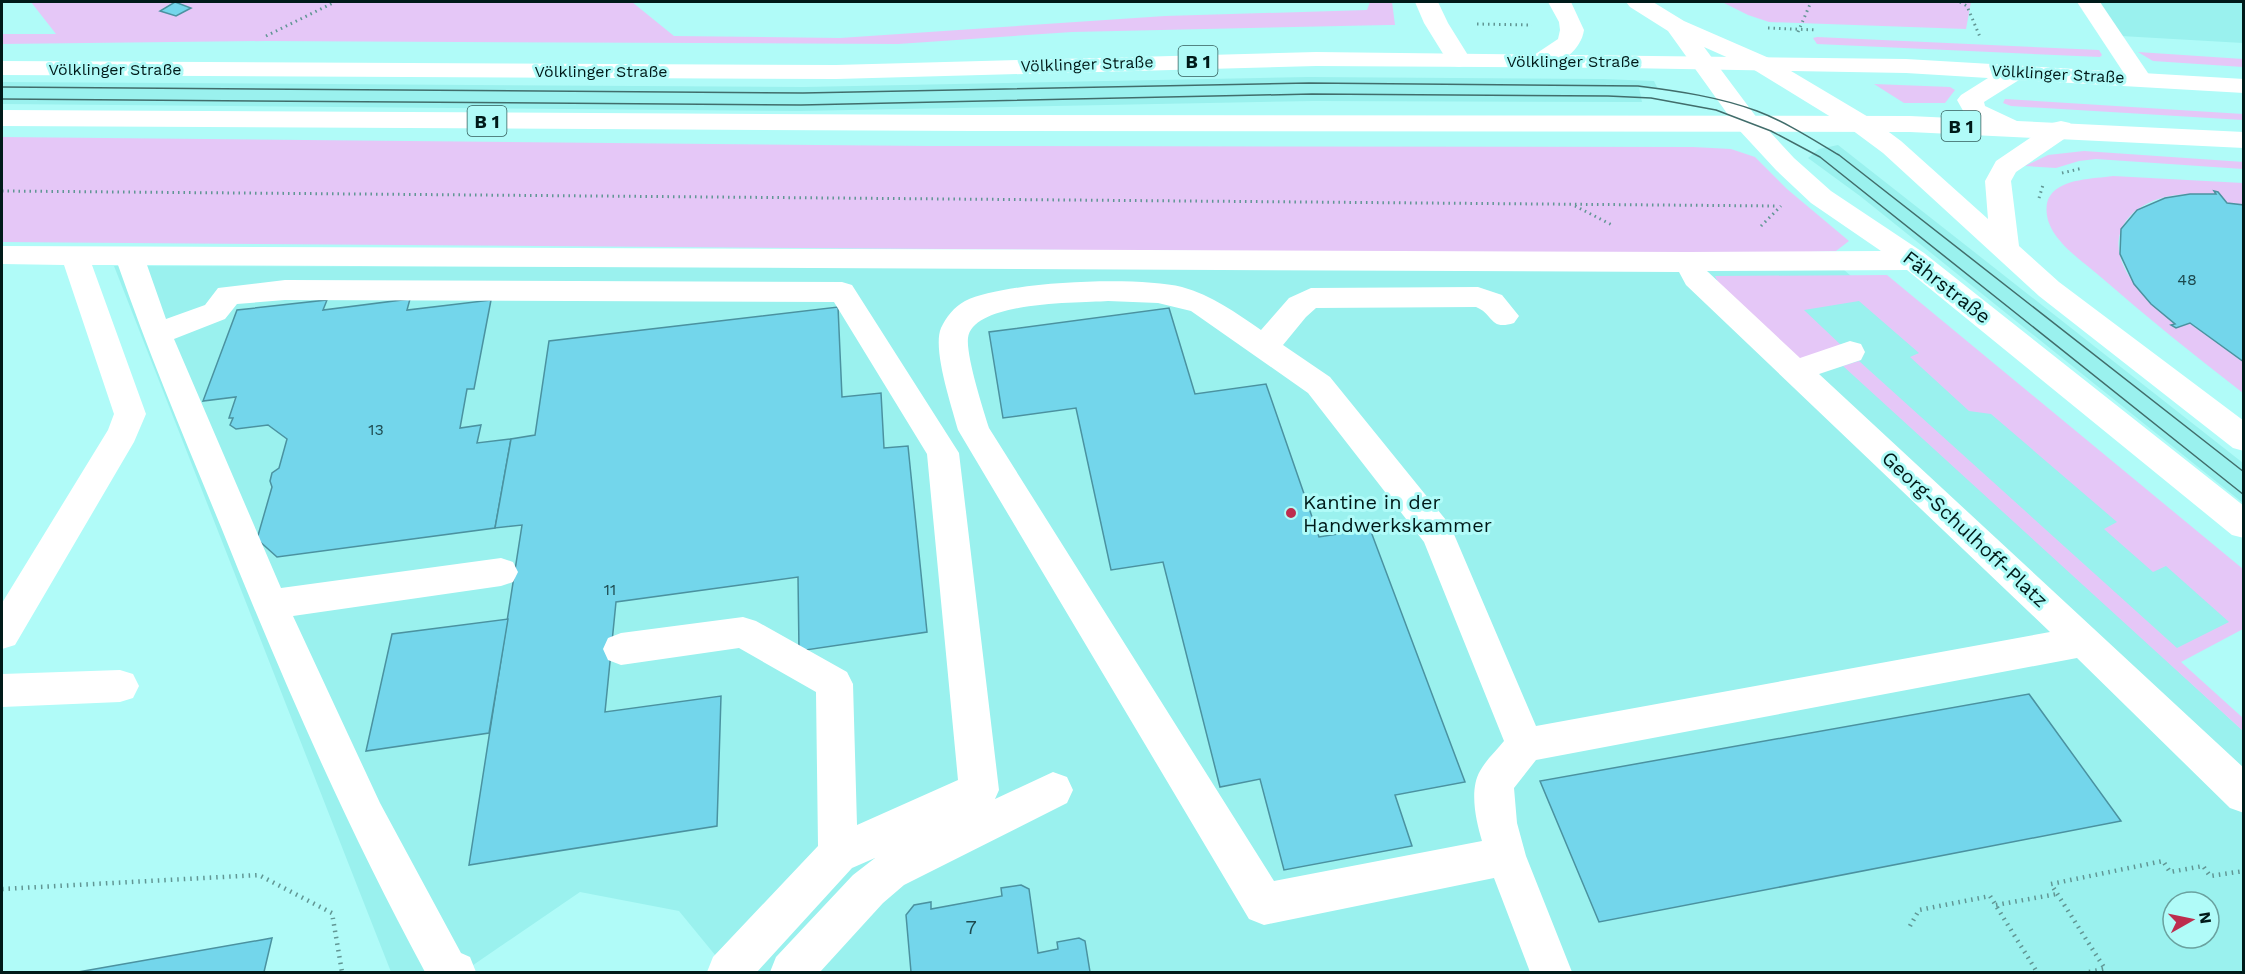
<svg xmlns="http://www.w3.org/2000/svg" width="2245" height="974" font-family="'Work Sans',sans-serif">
<rect width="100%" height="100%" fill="#b0fbf8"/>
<g fill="#9af1ee" fill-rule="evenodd">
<polygon points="2099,2 2243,2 2243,43 2121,36"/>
<polygon points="1308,77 1603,79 1654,81 1658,89 1639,88 1642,102 1314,101 799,111 2,104 2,82 804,87"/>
<polygon points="1838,145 2243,463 2243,503 1860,196 1808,158 1819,149"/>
<path d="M114,266L1843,269L2243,617L2168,662L2243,731V972H729L679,911L580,892L463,972H391ZM2173,902H2209V938H2173Z"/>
</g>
<g fill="#e5c7f7">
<polygon points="31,2 632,2 674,36 840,38 1165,16 1367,10 1370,2 1392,2 1395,25 1388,25 1072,32 898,44 265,41 2,44 2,34 56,34"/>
<polygon points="1722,2 1971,2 1966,29 1769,22 1748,15"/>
<polygon points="1817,37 2099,50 2102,55 2100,57 1817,44 1813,38"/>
<polygon points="2138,52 2243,59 2243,67 2153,61"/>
<polygon points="1874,84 1950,87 1955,90 1945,103 1904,103"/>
<polygon points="2005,99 2243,114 2243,120 2011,106 2003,103"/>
<polygon points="2,137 928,146 1693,147 1731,149 1755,157 1787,189 1849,241 1836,251 1735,255 2,242"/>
<polygon points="2084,151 2244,162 2243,169 2096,159 2079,161 2056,168 2025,166 2048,155"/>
<path d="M2113,176L2243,183V205L2227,203L2218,192L2214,191L2216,194C2199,194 2182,193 2165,197C2150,201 2135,208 2126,221C2100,259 2148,302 2175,324L2172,326L2176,328L2190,323L2243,362V393C2195,356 2148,318 2102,278C2085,263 2057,245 2049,223C2046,215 2045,203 2050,196C2062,178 2094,179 2113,176Z"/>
<polygon points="1887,275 2243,569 2243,629 2181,662 2243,718 2243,731 1843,366 1859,361 2177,648 2229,622 2166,566 2153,572 2104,529 2117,522 1991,414 1969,411 1910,357 1919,353 1859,301 1804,310 1842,346 1799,360 1721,288 1715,276"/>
</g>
<g fill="#73d6eb" stroke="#4b92a0" stroke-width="1.5">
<polygon points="175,2 191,8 176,16 160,11"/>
<polygon points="2214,191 2218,192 2227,203 2244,205 2244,362 2190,323 2176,328 2171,325 2175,324 2151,304 2134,284 2120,254 2121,229 2137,210 2165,198 2190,194 2216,194"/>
<polygon points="410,299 407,310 491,300 474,389 467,389 460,428 481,425 477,443 511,439 495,528 277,557 257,539 272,487 270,481 272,473 279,468 287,439 268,425 236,429 230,425 233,418 229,418 236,397 203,401 237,310 327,300 323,310"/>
<polygon points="838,307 842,397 881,393 884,448 908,446 927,632 799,651 798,577 616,602 605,712 721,696 717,826 469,865 522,525 495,528 511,439 535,435 549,341"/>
<polygon points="1169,308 1195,394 1266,384 1319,537 1370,529 1465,782 1395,795 1412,846 1284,870 1260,779 1220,787 1163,562 1111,570 1076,408 1003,418 989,332"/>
<polygon points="508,619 489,733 366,751 392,634"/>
<polygon points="2029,694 2121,821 1599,922 1540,781"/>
<polygon points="1021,885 1029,889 1038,953 1058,949 1057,942 1079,938 1085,941 1090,972 911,972 906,915 914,905 931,902 931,909 1002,896 1001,888"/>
<polygon points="272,938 264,972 78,972"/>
</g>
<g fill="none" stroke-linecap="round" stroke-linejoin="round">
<g stroke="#619694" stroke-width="3" stroke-dasharray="1.5 4" stroke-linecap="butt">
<polyline points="1960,2 1967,6 1980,37"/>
<polyline points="1477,24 1532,25"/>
<polyline points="1768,28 1817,30"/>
<polyline points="1798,32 1811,2"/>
<polyline points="266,36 335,2"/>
<polyline points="2062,173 2083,168"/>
<polyline points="2,191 1778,206"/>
<polyline points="2039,198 2043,185"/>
<polyline points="1575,206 1614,226"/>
<polyline points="1761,226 1781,206"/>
</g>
<g stroke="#619694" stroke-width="4.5" stroke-dasharray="1.5 5" stroke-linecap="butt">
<polyline points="2,889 259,875 332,913 342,972"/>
<polyline points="1996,905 2057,894"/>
<polyline points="1910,926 1919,910 1990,896 2037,972"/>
<polyline points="2089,972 2105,969 2051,884 2163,861 2170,872 2203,866 2210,876 2244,871"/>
</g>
<g fill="#fff" fill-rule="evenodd">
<polygon points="1415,2 1438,2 1448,23 1471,60 1468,65 1459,67 1450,65 1424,23"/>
<path d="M1548,2H1571L1584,30C1581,52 1555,70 1534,65L1531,60L1534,55L1558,39L1560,30L1559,22Z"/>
<path d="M1626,2H1653L1684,21L1769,58L1870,118L1901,141L1988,219L1985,181L1996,161L2052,123L2061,121L2070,123L2074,129L2070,135L2016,172L2011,181L2019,246L2059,282L2244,421V451L2233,448L2039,296L1883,153L1852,130L1751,68L1704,47L1757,118L1794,158L1831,191L1924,253L2244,506V538L2232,535L1907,270L1707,271L1800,358L1850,341L1861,344L1865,352L1861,360L1819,374L2244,768V813L2230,808L2077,658L1536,760L1514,788L1517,823L1526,856L1572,972H1530L1494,878L1264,925L1249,919L958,430C952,407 932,349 941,328C946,317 954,307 965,301C1007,281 1136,276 1182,287C1212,295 1236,313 1261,330L1289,298L1311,288L1478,287L1502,295L1519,316L1514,323C1489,331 1494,314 1476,307L1316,308L1306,317L1283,345L1330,377L1450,525L1536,726L2050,632L1686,285L1679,272L147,265L166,319L205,305L218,288L285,280L842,282L852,285L959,453L999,790L995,799L1053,772L1067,777L1073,790L1067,803L904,885L883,903L820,972H770L776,957L853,875L875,858L852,868L757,972H707L713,957L818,846L816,692L739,648L621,665L608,660L603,649L608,638L621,633L743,617L756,621L847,672L853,684L857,825L958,780L927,454L834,302L285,300L237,304L225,319L174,339L281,588L501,558L513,562L518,572L513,582L501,586L293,616L380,803L461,953L470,957L476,972H425C347,828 282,679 221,527C185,440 149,354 118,265H92L146,414L134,442L15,645L2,649V603L108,430L114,414L64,265L2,264V246L1689,252L1881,251L1811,203L1776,170L1739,130L1668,31L1630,7ZM1108,301L1158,303L1191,311L1308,393L1424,542L1504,741C1496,751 1486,760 1480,771C1469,790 1476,821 1482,841L1274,881L989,428C983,409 966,356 968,338C973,301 1078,303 1108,301Z"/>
<polygon points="2077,2 2100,2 2152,79 2149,84 2140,86 2131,84"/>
<polygon points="120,670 133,674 139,686 133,698 120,702 2,707 2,674"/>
</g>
<polygon fill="#fff" fill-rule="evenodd" points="1316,52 1906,59 2244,79 2244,93 2019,80 1984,102 1985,106 2017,121 2244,132 2244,148 1910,132 973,131 2,126 2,110 973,115 1910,116 1973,119 1966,116 1957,100 1961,95 1988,78 1906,73 1625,68 1316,66 836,79 2,75 2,61 836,65"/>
<g stroke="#416d6b" stroke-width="1.5">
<path d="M2,87L803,93L1309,83L1638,86C1678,91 1719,97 1757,111C1786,122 1812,139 1839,155L2244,472"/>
<polyline points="2,99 801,105 1312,94 1608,96 1651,98 1716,110 1771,131 1820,157 2244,495"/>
</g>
</g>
<circle fill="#bd2d4e" stroke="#b0fbf8" stroke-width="2" cx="1291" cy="513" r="6"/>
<g text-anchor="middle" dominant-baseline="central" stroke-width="6" stroke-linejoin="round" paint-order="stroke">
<g font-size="16" fill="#001a19" stroke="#b0fbf8">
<text x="1573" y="61">Völklinger Straße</text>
<text transform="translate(1087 64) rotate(-2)">Völklinger Straße</text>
<text x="115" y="69">Völklinger Straße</text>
<text x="601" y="71">Völklinger Straße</text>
<text transform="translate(2058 74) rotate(3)">Völklinger Straße</text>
</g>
<g font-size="16" fill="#1d494e">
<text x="2187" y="279">48</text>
<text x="376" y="429">13</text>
<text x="610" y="589">11</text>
</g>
<g fill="#b0fbf8" stroke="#355e5c" stroke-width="1.5">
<rect x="1178.5" y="46" width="39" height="30" rx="4.5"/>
<rect x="467.5" y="106" width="39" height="30" rx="4.5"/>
<rect x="1941.5" y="111" width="39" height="30" rx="4.5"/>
</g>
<g font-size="18" font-weight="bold" fill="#001a19">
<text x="1198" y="61">B 1</text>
<text x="487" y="121">B 1</text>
<text x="1961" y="126">B 1</text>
</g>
<g font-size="20" fill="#001a19" stroke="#b0fbf8">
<text transform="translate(1947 287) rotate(38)">Fährstraße</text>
<text transform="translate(1965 529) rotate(43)">Georg-Schulhoff-Platz</text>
</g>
<g font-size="20" fill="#001a19" stroke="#b0fbf8" text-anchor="start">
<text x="1303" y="502">Kantine in der<tspan x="1303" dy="23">Handwerkskammer</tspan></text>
</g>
<g font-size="20" fill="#1d494e">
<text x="971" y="927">7</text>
</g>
</g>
<rect width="2245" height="974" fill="none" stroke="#001a19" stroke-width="6"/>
<g transform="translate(2191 920) rotate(81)"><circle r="28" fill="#b0fbf8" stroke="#6aa19f" stroke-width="1.5"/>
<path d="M0-4.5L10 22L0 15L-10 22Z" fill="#bd2d4e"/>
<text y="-9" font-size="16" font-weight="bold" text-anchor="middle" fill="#001a19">N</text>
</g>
</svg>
